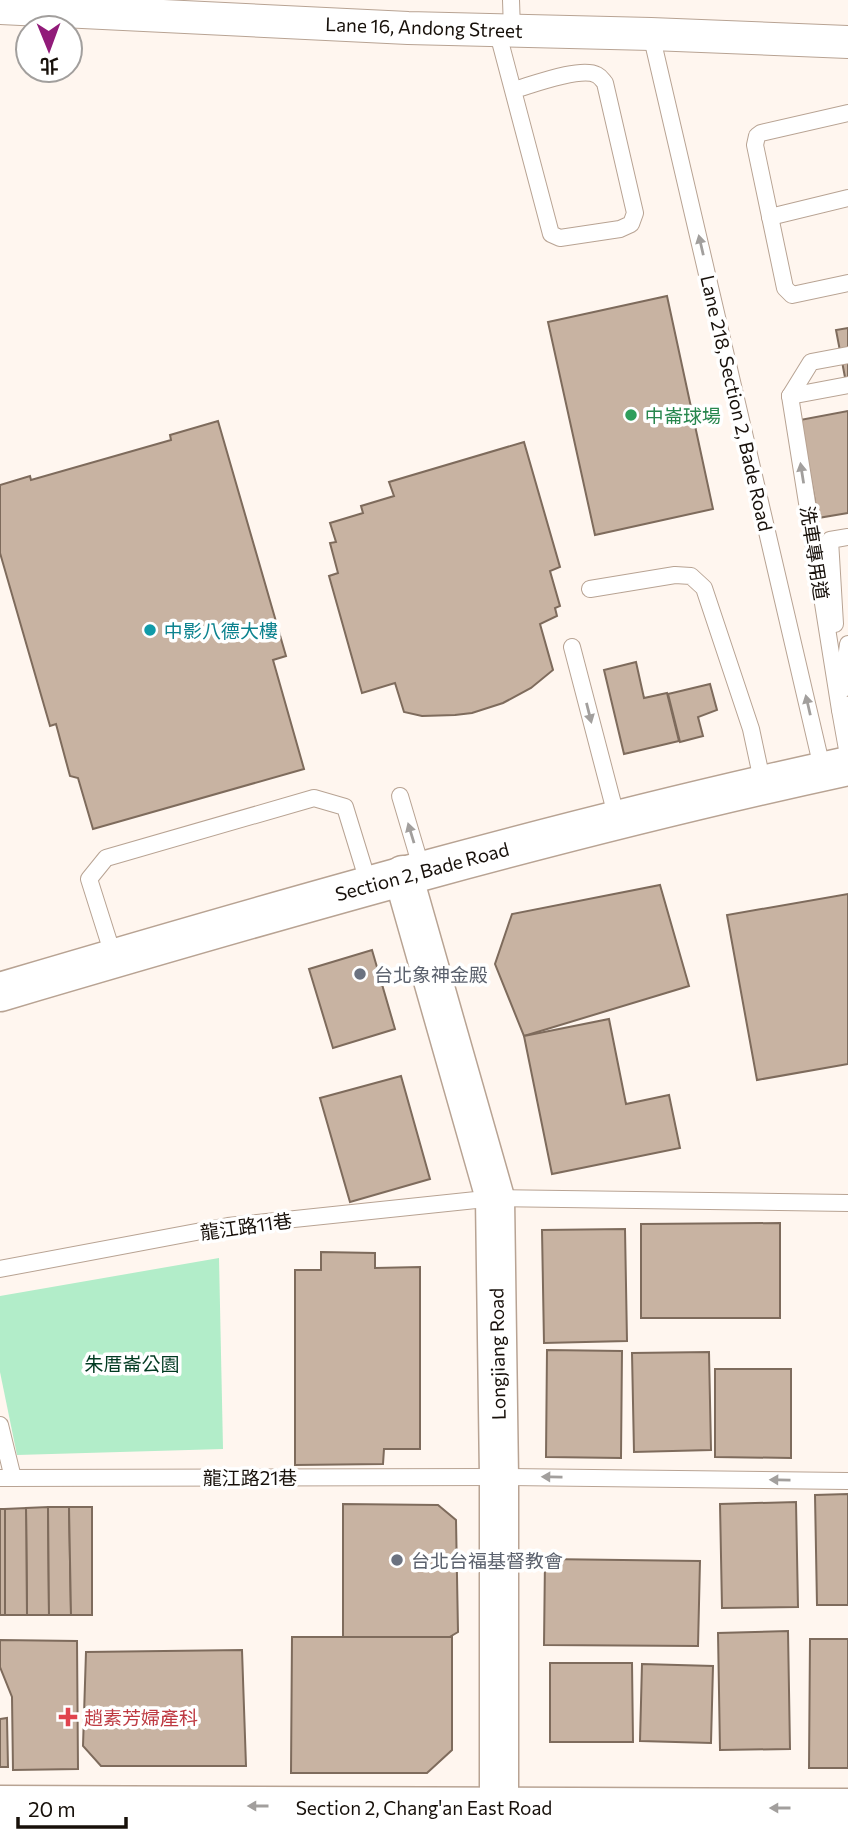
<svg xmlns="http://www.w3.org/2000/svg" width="848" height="1845" font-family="Commissioner,'Noto Sans TC',sans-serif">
<rect width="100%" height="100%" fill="#fff6ef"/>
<polygon fill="#b2edc9" points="219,1258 223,1449 17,1455 0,1372 0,1296"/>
<g fill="#c8b3a2" stroke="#7e6b5c" stroke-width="2">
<polygon points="667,296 713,509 595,535 548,322"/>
<polygon points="848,328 848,393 836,330"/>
<polygon points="848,411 848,513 818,518 800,420"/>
<polygon points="218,421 286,656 273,660 304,769 93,829 78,778 70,776 56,724 50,726 0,553 0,485 30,476 31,480 171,440 170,435"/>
<polygon points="524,442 560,567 550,571 560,606 555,608 557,616 540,624 553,670 531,688 503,703 472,713 455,715 422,716 404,712 395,683 362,693 329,576 338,573 330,543 336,542 330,523 363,513 361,506 394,496 389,482"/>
<polygon points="636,662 644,698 667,693 679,741 624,754 604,670"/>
<polygon points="710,684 717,710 698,717 703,736 680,742 668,694"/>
<polygon points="660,885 689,986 524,1036 495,964 512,914"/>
<polygon points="848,894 848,1064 757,1080 727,915"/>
<polygon points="372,950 395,1029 333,1048 309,969"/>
<polygon points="609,1019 626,1104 669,1095 680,1148 552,1174 524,1036"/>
<polygon points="401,1076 430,1179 350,1202 320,1098"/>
<polygon points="780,1223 780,1318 641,1318 641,1224"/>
<polygon points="625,1229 627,1341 544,1343 542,1230"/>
<polygon points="321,1252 375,1253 375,1268 420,1267 420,1449 384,1449 383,1464 295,1465 295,1270 321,1270"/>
<polygon points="547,1350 622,1351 621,1458 546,1457"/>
<polygon points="709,1352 711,1450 634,1452 632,1353"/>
<polygon points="715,1369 791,1369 791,1458 715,1457"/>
<polygon points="848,1494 848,1605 817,1605 815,1495"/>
<polygon points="796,1502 798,1607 722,1608 720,1504"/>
<polygon points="343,1504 438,1505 456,1520 458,1632 436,1645 343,1643"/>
<polygon points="48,1507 49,1615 27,1615 26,1508"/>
<polygon points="48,1507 69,1507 71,1615 49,1615"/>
<polygon points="69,1507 92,1507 92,1615 71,1615"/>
<polygon points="26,1508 27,1615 5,1615 5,1509"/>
<rect x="0" y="1509" width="5" height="106"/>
<polygon points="545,1559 700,1561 698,1646 544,1645"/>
<polygon points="788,1631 790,1749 720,1750 718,1633"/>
<polygon points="292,1637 452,1637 452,1750 427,1773 291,1773"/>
<polygon points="810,1639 848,1639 848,1768 809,1768"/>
<polygon points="0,1640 77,1641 78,1769 13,1770 12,1697 0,1667"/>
<polygon points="242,1650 246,1766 101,1766 83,1746 86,1652"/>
<polygon points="550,1663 632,1663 633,1742 550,1742"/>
<polygon points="642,1664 713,1666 711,1743 640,1741"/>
<polygon points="7,1718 8,1767 0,1767 0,1719"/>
</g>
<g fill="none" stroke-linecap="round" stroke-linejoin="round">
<defs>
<g id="lane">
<polyline points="511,0 512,30"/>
<path d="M497,30L551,234L560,238L620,229L631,224L635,213L605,83C603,81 601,77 597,75C581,66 532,85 514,90"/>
<polyline points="651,34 823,772"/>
<polyline points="848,113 761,133 757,136 755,145 785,288 792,295 848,283"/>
<polyline points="770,217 848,198"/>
<polyline points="790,396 840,710"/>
<polyline points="790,396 811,362 848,355"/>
<polyline points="790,396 848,385"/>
<polyline points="590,589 675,575 691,576 704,588 751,729 763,785"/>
<polyline points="835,624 830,540 848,537"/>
<polyline points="572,647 617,819"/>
<polyline points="842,690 848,644"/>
<polyline points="844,704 840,710 848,755"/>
<polyline points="400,796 422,870"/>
<polyline points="114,958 89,879 106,858 314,798 345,807 369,885"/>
<polyline points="0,1269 228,1226 495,1198 848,1203"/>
<polyline points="0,1425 13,1478"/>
<polyline points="0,1478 499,1477 848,1481"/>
</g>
<polyline id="street" points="0,8 408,28 651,34 848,42"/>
<g id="secondary">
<polyline points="403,875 495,1198 499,1477 499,1845"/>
<path d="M0,992C281,909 562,828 848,766"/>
<polyline points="0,1805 848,1808"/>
<polyline points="0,1835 848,1838"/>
</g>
</defs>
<use href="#lane" stroke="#b8a393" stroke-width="18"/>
<use href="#street" stroke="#b8a393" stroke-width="34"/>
<use href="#secondary" stroke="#b8a393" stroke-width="41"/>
<use href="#lane" stroke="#fff" stroke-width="16"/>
<use href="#street" stroke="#fff" stroke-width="32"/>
<use href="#secondary" stroke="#fff" stroke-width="38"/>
</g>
<defs><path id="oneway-solid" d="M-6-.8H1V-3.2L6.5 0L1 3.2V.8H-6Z" transform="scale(1.75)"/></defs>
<g fill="#a29f9d">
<use href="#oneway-solid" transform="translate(701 245) rotate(-103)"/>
<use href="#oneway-solid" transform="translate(802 473) rotate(-99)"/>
<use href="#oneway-solid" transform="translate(808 705) rotate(-103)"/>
<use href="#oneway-solid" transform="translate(589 713) rotate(76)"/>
<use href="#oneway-solid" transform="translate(411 833) rotate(-107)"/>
<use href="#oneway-solid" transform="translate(552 1477) rotate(-179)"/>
<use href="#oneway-solid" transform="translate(780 1480) rotate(-179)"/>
<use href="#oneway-solid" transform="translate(258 1806) rotate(-180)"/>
<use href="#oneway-solid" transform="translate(780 1808) rotate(-180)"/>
</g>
<circle fill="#2e9e5b" stroke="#fff" stroke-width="2.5" cx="631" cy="415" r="7"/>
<circle fill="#0f9aa8" stroke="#fff" stroke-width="2.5" cx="150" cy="630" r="7"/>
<g fill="#6b7280" stroke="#fff" stroke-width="2.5">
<circle cx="360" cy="974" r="7"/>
<circle cx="397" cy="1560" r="7"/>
</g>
<path fill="#e0444e" stroke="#fff" stroke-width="2.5" d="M64.5 1706.5h7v7h7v7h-7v7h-7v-7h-7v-7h7z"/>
<g text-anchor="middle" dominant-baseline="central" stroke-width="7" stroke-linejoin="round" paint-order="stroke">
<g font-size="19" fill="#17100a" stroke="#fff">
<text transform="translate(424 27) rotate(2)">Lane 16, Andong Street</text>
<text transform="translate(737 403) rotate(77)">Lane 218, Section 2, Bade Road</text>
<text transform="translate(815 553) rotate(81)">洗車專用道</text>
<text transform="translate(422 871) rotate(-15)">Section 2, Bade Road</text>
<text transform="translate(246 1226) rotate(-8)">龍江路11巷</text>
<text transform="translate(497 1354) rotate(-91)">Longjiang Road</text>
<text x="250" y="1477">龍江路21巷</text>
<text x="424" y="1807">Section 2, Chang'an East Road</text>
</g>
<g font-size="19" fill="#27864d" stroke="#fff" text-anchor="start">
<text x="645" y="415">中崙球場</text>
</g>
<g font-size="19" fill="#0d838f" stroke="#fff" text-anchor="start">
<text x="164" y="630">中影八德大樓</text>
</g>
<g font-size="19" fill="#5b616d" stroke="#fff" text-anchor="start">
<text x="374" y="974">台北象神金殿</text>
<text x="411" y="1560">台北台福基督教會</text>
</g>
<g font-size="19" fill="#013a21" stroke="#fff">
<text x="132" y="1363">朱厝崙公園</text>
</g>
<g font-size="19" fill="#be3a42" stroke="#fff" text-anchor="start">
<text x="84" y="1717">趙素芳婦產科</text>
</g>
</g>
<g transform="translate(49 49) rotate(179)"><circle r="33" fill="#ffffff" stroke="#a29f9d" stroke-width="2"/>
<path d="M0-5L12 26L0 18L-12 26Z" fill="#911b79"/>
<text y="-10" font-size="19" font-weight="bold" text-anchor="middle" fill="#17100a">北</text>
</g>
<path d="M18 1817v10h108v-10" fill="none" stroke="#17100a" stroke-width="3.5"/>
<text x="28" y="1817" font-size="21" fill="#17100a" stroke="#ffffff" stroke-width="5" paint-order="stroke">20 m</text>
</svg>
